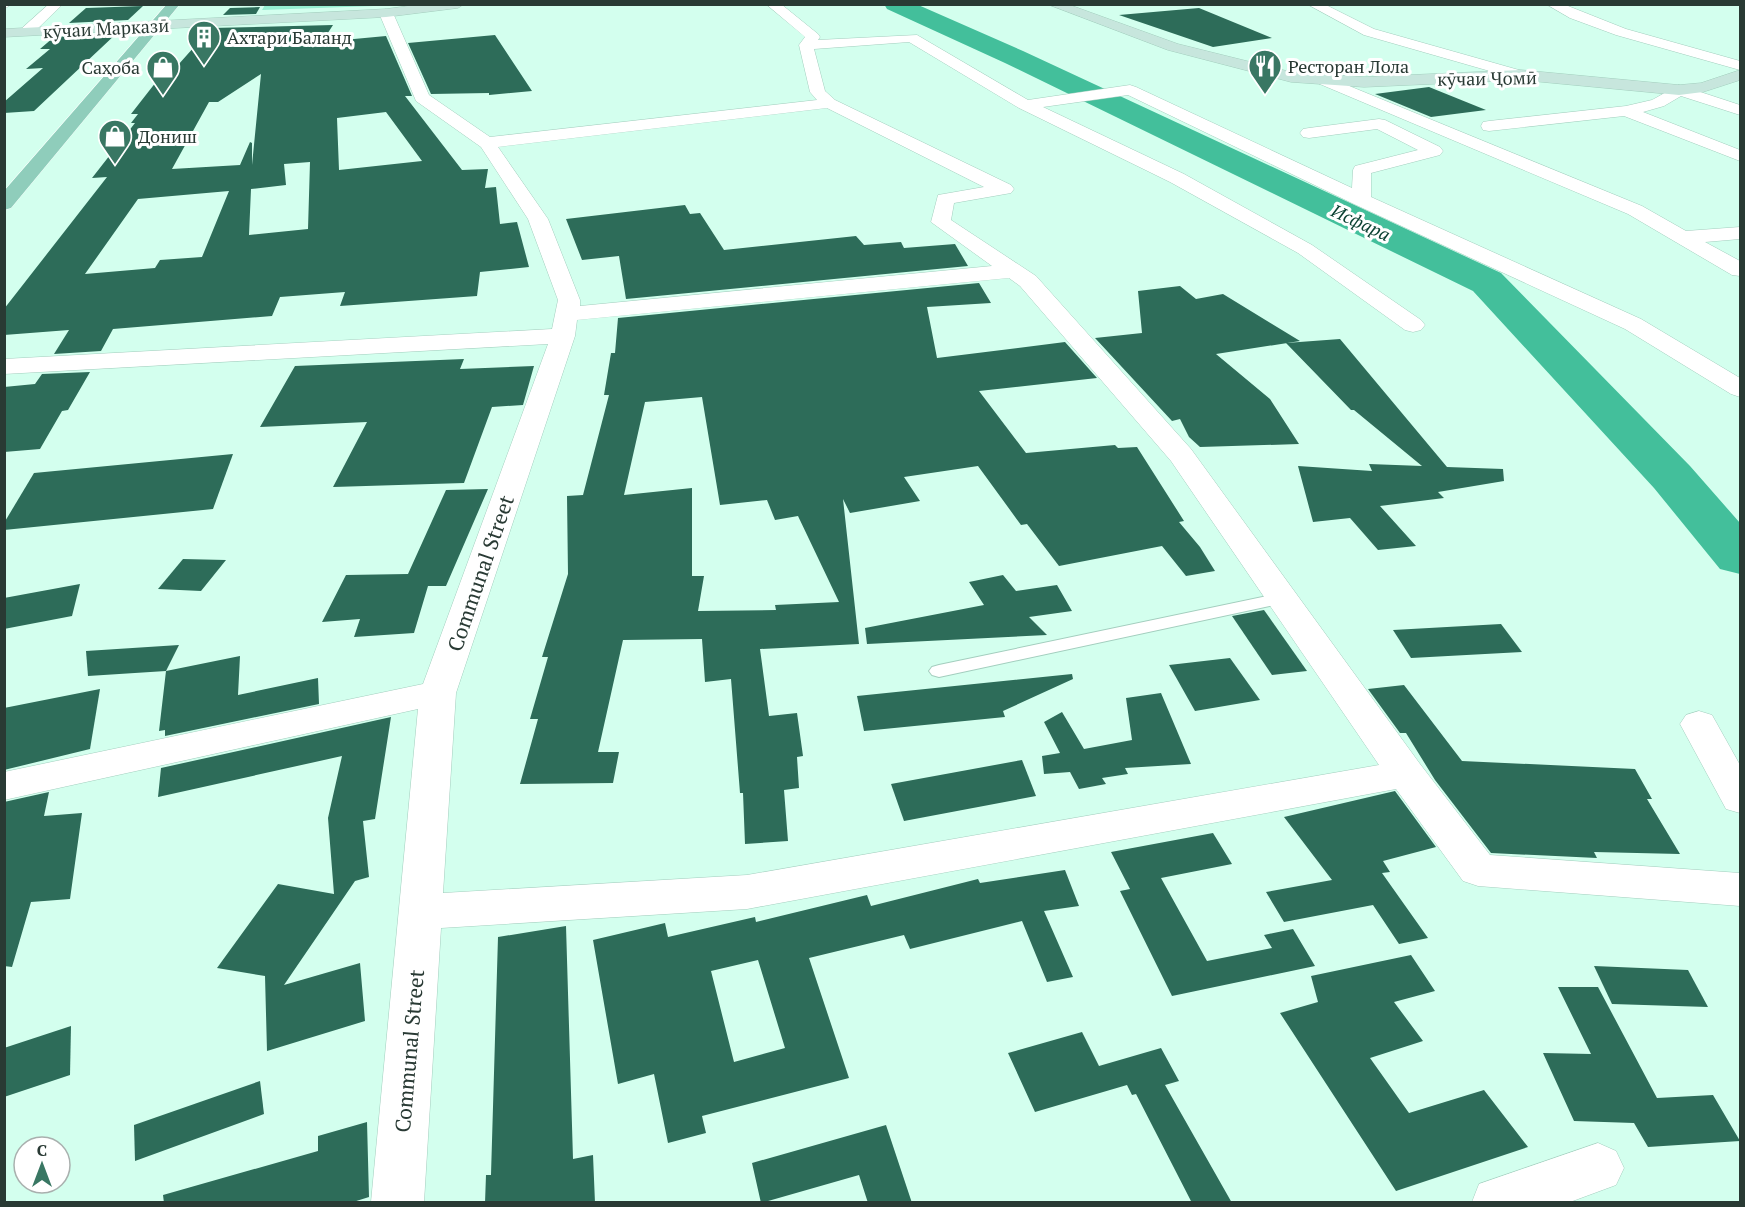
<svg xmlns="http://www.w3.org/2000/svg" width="1745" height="1207" font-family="'PT Serif',serif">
<rect width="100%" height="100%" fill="#d3ffee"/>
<polygon fill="#96efd1" points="265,5 265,4 402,5 262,10"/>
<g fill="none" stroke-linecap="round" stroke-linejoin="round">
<polygon fill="#43bf9b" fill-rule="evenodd" points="884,4 916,4 1023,51 1501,273 1690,466 1740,523 1740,574 1720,569 1654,488 1473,291 1005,63 887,9"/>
</g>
<g fill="#2d6c59" fill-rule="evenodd">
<polygon points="143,6 128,20 69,23 86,8"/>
<polygon points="260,7 256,14 223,15 230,8"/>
<polygon points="1199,8 1272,38 1213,47 1119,15"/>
<path d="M333,25L322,42L386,36L412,96H405L462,170L488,169L485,188L496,187L500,224L517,222L529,267L480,272L477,296L340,306L345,292L280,297L272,316L113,329L101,351L54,354L69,330L4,335V309L107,177L92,178L135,123H131L138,114H131L156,82H161L166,74H170L211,28ZM261,74L252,165V143L250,142L240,165L172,169L209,102H218ZM386,112L422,161L339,170L337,118ZM310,162L308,229L249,235L251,189L286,185L284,164ZM229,191L202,257L160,260L155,268L85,274L138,199Z"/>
<polygon points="117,33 34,111 4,113 4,102 43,68 26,69 50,49 40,49 54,37"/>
<polygon points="495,35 532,91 489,95 489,93 431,94 408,43"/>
<polygon points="1429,87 1486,110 1431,117 1375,94"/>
<polygon points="685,205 690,214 700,213 724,250 856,236 864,245 901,242 904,248 955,244 968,266 626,299 619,256 582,260 566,219"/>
<path d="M979,283L991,303L927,307L937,358L1065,342L1097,378L979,391L1026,453L1115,445L1118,448L1137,447L1184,521L1179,522L1200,547L1215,571L1186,576L1162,546L1059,566L1027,524L1021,525L978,466L904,477L920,501L850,513L843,499L859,644L760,649L769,716L797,713L803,756L797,757L799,788L784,790L788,841L745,844L743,793H740L731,679L705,682L702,639L623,640L598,752H619L613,783L520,784L538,719H530L548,657H542L568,574L567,496L583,495L609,395H604L611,353H615L618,318ZM702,397L720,505L767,500L775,520L798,516L839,602L775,605L776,610L698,611L704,576H692V488L624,495L645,402Z"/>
<polygon points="1180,286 1196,299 1223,294 1300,341 1216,354 1270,399 1299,444 1200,447 1189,437 1180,419 1172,421 1095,338 1142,333 1138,291"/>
<polygon points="1340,339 1447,467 1503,469 1504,481 1438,492 1444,498 1380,506 1416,546 1378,550 1350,518 1313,522 1298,466 1372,471 1369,464 1422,466 1354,410 1351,410 1286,343"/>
<polygon points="464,359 460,369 534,366 523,405 492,407 464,483 333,487 367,422 260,427 295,366"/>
<polygon points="90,372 68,410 62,411 40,449 4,452 4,387 35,384 42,374"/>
<polygon points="233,454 213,509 4,530 4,523 34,473"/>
<polygon points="488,489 446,586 428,586 414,633 354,637 360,619 322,622 346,575 408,574 446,490"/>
<polygon points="183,559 226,560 201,591 158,589"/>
<polygon points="1003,575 1016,591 1057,585 1072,611 1029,617 1047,635 867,644 865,628 984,605 969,582"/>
<polygon points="80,584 72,616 4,629 4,598"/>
<polygon points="1264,610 1307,671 1272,675 1232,616"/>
<polygon points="1501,624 1522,652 1411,658 1393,630"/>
<polygon points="179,645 166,671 88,676 86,651"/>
<polygon points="240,656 238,695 318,678 319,704 165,736 165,730 159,731 166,671"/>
<polygon points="1230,658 1260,700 1195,711 1169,665"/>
<polygon points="1072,674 1073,679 1003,711 1005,717 864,731 857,696"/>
<polygon points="1404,685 1462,761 1635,769 1652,799 1647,799 1680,854 1594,852 1597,858 1491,853 1435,780 1406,733 1400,733 1368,689"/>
<polygon points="100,689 90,749 4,770 4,708"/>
<polygon points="1161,693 1191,764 1125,768 1128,774 1102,778 1106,784 1079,789 1070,772 1044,774 1042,756 1060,753 1044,722 1062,712 1084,749 1132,740 1126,698"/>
<polygon points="391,717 375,819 363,821 369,877 355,881 284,985 360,963 365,1021 267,1051 265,976 217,968 278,884 334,894 328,818 342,756 158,797 161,768"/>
<polygon points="1022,760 1036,796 904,821 891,784"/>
<polygon points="1395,791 1436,847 1383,861 1390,872 1382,873 1428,938 1399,944 1373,905 1284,922 1266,892 1332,880 1284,817"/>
<polygon points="49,792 44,816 82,813 70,899 31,902 12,967 4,966 4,802"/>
<polygon points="1213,833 1232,864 1161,878 1207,961 1272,948 1264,935 1293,929 1315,966 1172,996 1120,891 1130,889 1111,852"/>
<path d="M1065,870L1079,906L1044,911L1073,977L1047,982L1022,921L910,949L904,935L809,958L849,1078L702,1116L706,1133L668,1143L654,1074L618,1084L593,940L665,923L668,937L755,917L756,922L867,895L871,906L978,879L980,883ZM758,960L785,1048L734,1062L711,971Z"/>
<polygon points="566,926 573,1159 593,1155 595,1203 485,1203 486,1175 491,1175 498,937"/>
<polygon points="1411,955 1435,991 1394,1002 1423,1041 1370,1058 1409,1113 1484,1090 1528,1147 1396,1191 1280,1013 1318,1002 1311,976"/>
<polygon points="1594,966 1688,970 1708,1007 1612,1004"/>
<polygon points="1558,987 1598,987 1657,1098 1713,1095 1740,1141 1648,1147 1634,1123 1574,1121 1543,1053 1591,1054"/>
<polygon points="71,1026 70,1075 4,1097 4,1048"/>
<polygon points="1082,1032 1099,1066 1161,1048 1179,1081 1165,1085 1232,1203 1192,1203 1136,1094 1132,1095 1127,1085 1035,1112 1008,1053"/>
<polygon points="260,1081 264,1114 135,1161 134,1125"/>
<polygon points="367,1122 369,1197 350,1203 164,1203 163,1195 318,1151 318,1136"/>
<polygon points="886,1125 912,1203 868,1203 859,1175 761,1203 752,1163"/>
</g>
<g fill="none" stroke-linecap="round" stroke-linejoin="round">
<defs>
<polygon id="service" points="1282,593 1288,594 1291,598 1288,602 939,677 932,675 929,671 932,667 939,665"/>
<g id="minor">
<polygon points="4,4 12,4 4,9"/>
<polygon points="49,4 63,4 31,35 21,35 19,32 21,29"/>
<path d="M766,4H781L818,34L820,37L818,40L917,35L1028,100L1130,85L1136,87L1352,188L1353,170L1355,166L1418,150L1377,129L1309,138L1303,137L1300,133L1303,129L1309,128L1379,119L1385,120L1440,147L1443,151L1440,155L1371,173V197L1641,319L1740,378V397L1731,394L1625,329L1354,204L1128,95L1043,107L1184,174L1312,245L1421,320L1425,325L1421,330L1413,332L1405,330L1298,253L1170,182L1019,108L909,42L814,49L825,91L835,100L1011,185L1014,189L1011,193L954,203L951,220L1036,276L1191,449L1420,764L1490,855L1740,873V906L1478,886L1463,881L1396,789L747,909L441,928L424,1202H371L418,709L4,800V772L423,684L548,344L4,374V359L552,329L558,300L528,219L481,147L416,101L379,13L386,9L393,13L429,95L490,137L817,100L810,92L799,45L805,37ZM827,108L984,187L938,195L931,222L992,266L580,306V300L548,219L498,147ZM1009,278L1020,286L1171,461L1379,765L747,875L443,893L456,693L575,336L577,320Z"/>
<polygon points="1307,4 1324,4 1374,29 1526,72 1529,75 1521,80 1364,35"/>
<polygon points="1546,4 1563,4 1626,29 1740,61 1740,70 1616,35 1570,18"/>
<polygon points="1320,74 1642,206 1686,231 1740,227 1740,239 1705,242 1740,261 1740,276 1732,275 1628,214 1315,82 1312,79 1315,76"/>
<polygon points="1679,85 1740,105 1740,115 1681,96 1664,106 1643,112 1740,150 1740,161 1624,116 1489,131 1483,130 1481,126 1483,122 1489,121 1626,106 1652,100"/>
<polygon points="1699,711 1712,715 1740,765 1740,813 1726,809 1680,724 1686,715"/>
<polygon points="1598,1143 1616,1151 1624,1168 1616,1185 1570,1202 1472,1202 1479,1184"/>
</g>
<g id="secondary">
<polygon points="423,4 464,4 458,8 386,17 4,37 4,29 386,9"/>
<polygon points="1047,4 1067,4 1178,44 1291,72 1364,77 1521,70 1679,85 1701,83 1740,70 1740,80 1703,92 1679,95 1521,80 1364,87 1291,82 1168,50"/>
</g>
<polygon id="primary" points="167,4 180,4 11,208 4,210 4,191"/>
</defs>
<use href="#service" stroke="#a3cebe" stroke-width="2"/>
<use href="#minor" stroke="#a3cebe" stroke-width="1"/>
<use href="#secondary" stroke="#a3cebe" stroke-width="1"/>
<use href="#primary" stroke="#fff" stroke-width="1"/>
<use href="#service" fill="#fff" fill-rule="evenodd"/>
<use href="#minor" fill="#fff" fill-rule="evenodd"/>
<use href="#secondary" fill="#c7e6dd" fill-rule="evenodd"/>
<use href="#primary" fill="#8fcdbb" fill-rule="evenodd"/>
</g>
<defs>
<symbol id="building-pin" viewBox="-11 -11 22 30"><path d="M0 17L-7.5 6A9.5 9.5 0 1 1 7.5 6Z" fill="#397763" stroke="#fff"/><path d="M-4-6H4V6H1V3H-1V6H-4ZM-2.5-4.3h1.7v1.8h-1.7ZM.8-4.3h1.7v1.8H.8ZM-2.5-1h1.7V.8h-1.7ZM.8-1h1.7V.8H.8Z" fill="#fff"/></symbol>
<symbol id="restaurant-pin" viewBox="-11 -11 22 30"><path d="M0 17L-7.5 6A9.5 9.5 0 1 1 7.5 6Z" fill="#397763" stroke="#fff"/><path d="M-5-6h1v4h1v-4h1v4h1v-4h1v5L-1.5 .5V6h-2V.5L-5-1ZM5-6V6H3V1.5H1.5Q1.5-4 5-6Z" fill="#fff"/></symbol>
<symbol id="shop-pin" viewBox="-11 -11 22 30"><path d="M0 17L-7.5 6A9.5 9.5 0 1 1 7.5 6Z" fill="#397763" stroke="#fff"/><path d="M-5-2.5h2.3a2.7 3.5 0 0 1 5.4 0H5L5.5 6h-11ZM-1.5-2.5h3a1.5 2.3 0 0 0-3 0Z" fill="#fff"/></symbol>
</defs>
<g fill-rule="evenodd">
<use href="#building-pin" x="185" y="18" width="38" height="52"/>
<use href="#restaurant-pin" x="1246" y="47" width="38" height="52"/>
<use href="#shop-pin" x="144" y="48" width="38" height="52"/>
<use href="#shop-pin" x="96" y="117" width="38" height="52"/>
</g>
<g text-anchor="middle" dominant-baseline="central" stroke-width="6" stroke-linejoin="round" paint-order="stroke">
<g font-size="18" fill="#293a34" stroke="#fff">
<text transform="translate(106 28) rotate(-3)">кӯчаи Марказӣ</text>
<text transform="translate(1487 78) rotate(-1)">кӯчаи Ҷомӣ</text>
</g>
<g font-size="18" fill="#293a34" stroke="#fff" text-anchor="start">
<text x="227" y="37">Ахтари Баланд</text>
<text x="1288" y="66">Ресторан Лола</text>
<text x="140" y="67" text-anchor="end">Саҳоба</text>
<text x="138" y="136">Дониш</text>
</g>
<g font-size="18" font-style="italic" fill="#0c4233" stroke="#fff">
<text transform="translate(1361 222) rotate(25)">Исфара</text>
</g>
<g font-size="21" fill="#293a34" stroke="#fff">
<text transform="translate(480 573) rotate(-71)">Communal Street</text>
<text transform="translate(409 1051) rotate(-85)">Communal Street</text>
</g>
</g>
<rect width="1745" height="1207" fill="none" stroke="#293a34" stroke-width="12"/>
<g transform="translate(42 1165)"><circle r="28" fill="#ffffff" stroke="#a9b0ae" stroke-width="1.5"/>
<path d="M0-4.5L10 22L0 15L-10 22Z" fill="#397763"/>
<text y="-9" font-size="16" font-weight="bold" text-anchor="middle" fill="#293a34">С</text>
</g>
</svg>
